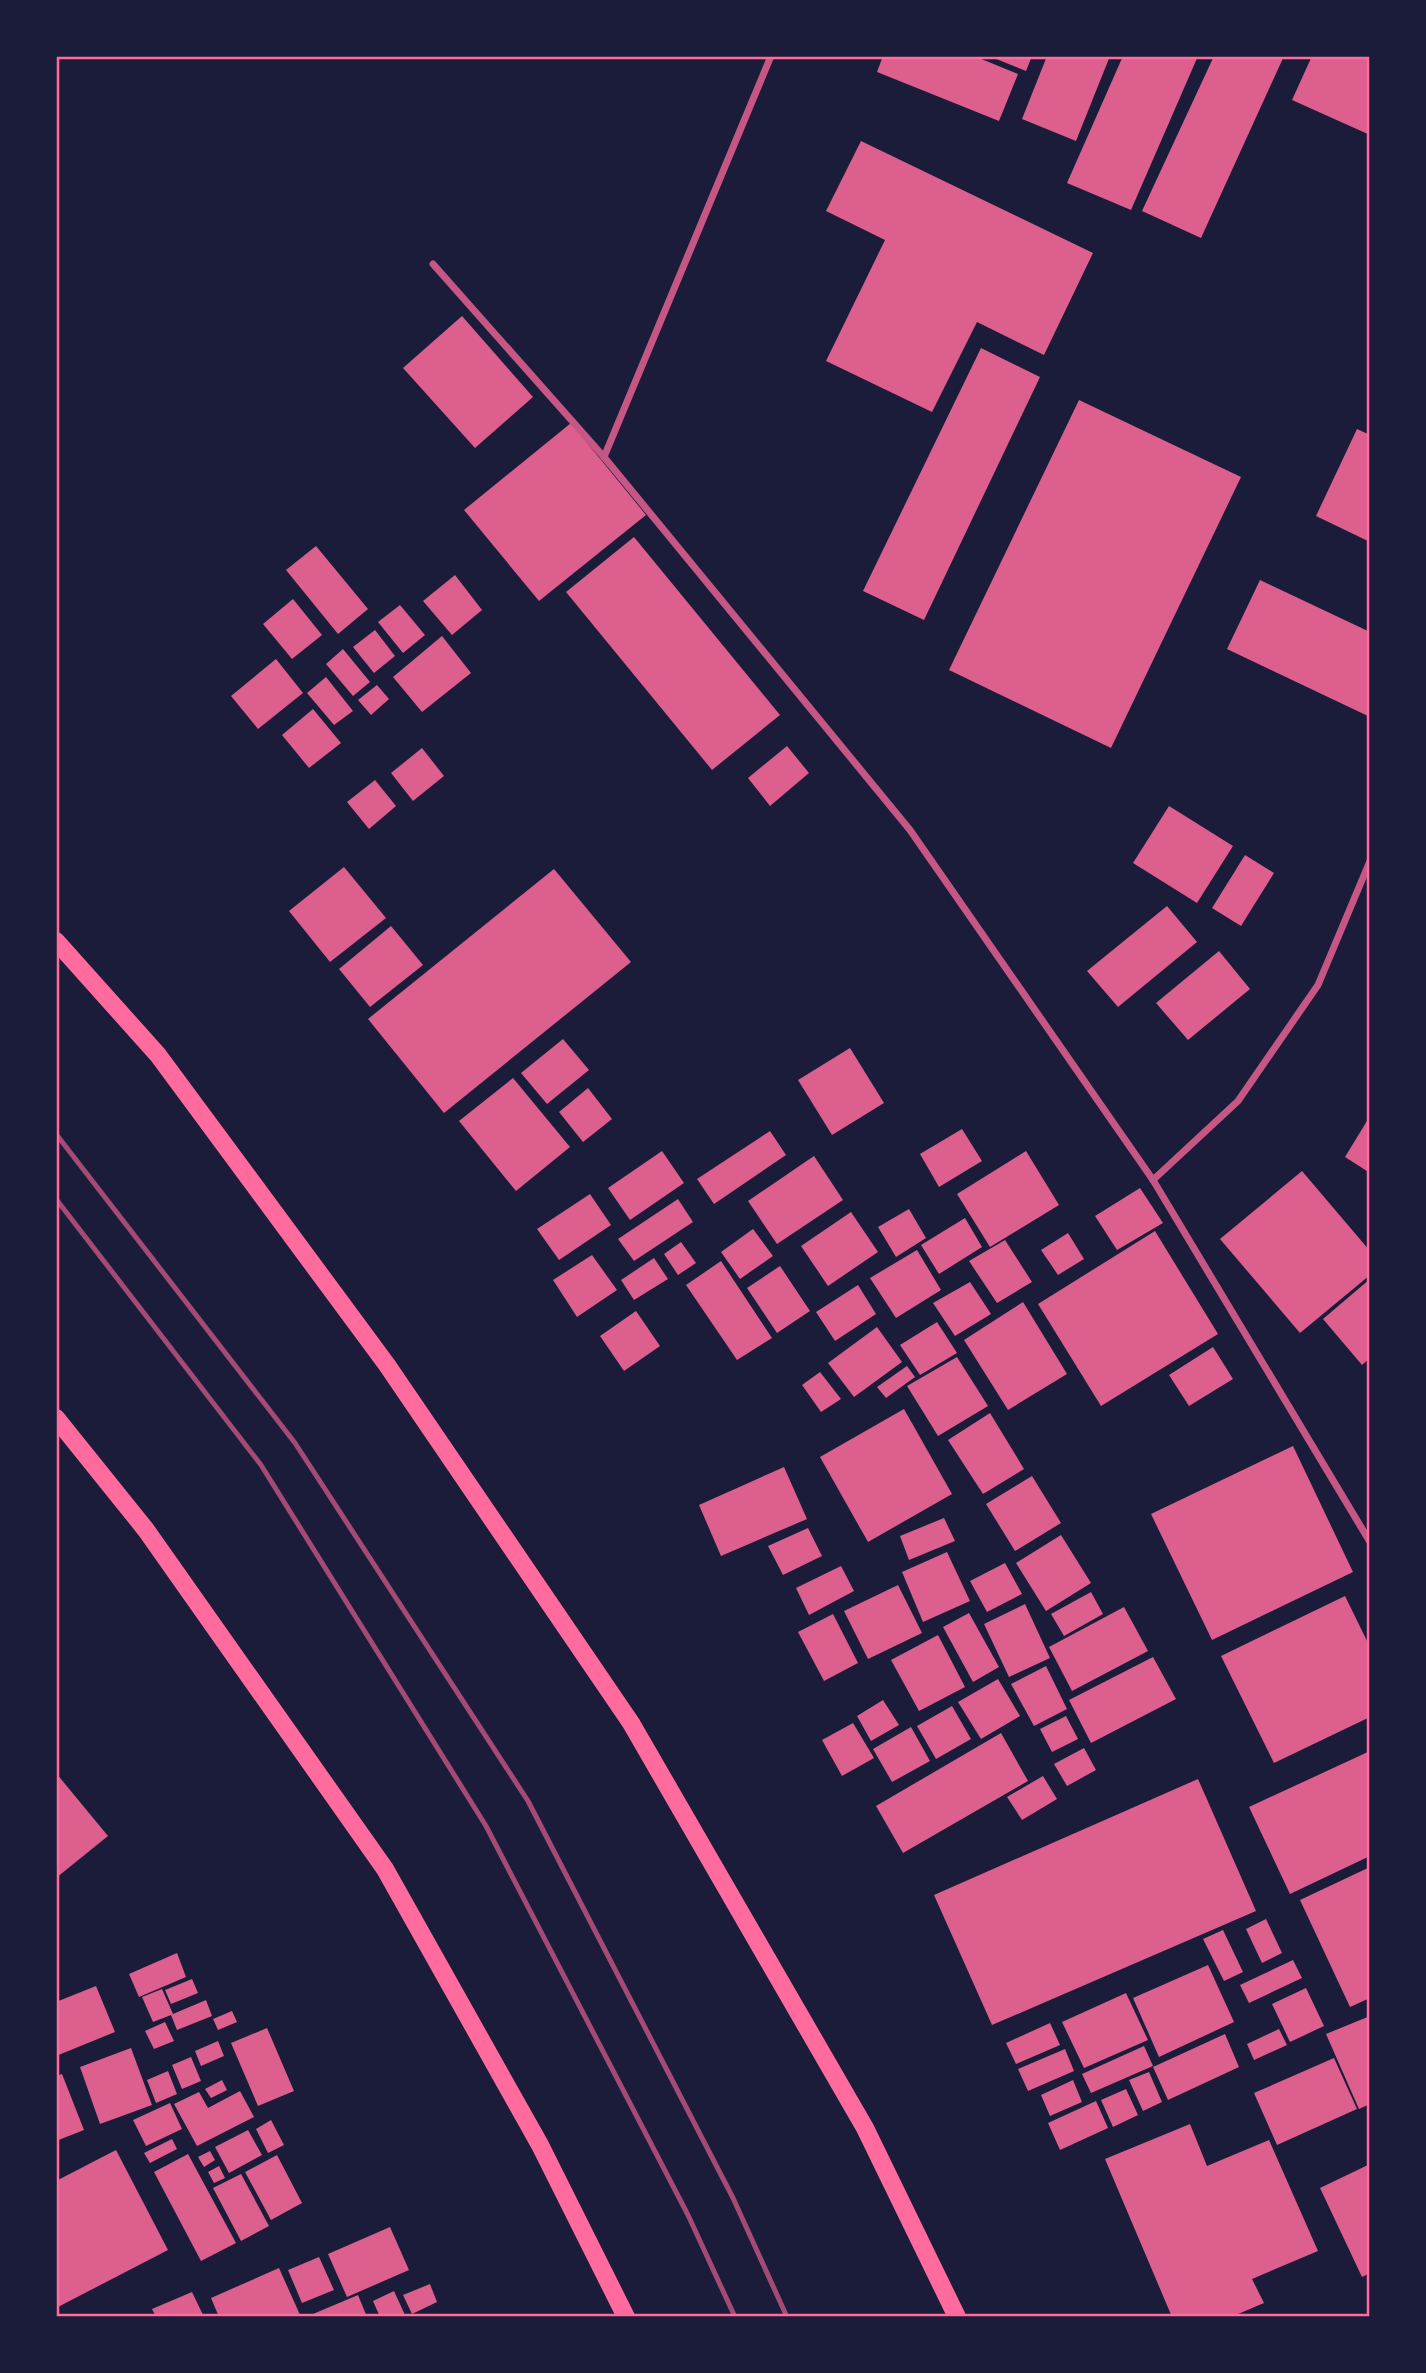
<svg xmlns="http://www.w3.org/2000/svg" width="1426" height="2373" font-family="Quicksand,sans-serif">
<rect width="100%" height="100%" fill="#1b1b3a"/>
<g fill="#dd5f8e">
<polygon points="883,56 974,56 1018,74 999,121 877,72"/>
<polygon points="989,56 1032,56 1026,71"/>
<polygon points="1047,56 1110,56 1076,141 1022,119"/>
<polygon points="1123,56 1198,56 1131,210 1067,183"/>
<polygon points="1214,56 1284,56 1201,238 1142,211"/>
<polygon points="1312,56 1370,56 1370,135 1292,100"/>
<polygon points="861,141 1093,253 1044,355 977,322 932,412 826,361 885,240 826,211"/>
<polygon points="462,316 533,397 475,448 403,368"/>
<polygon points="981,348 1040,377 924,620 863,591"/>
<polygon points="1079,400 1241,477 1111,748 949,670"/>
<polygon points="571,423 646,515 539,601 464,510"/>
<polygon points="1357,429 1370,435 1370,542 1316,516"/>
<polygon points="634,537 780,715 712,770 566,592"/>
<polygon points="316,546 368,609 338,634 286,570"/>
<polygon points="455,575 482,610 452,635 423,601"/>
<polygon points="1260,580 1370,632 1370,717 1227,649"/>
<polygon points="293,599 322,635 292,659 263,624"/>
<polygon points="400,605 425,635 403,653 378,622"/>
<polygon points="375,630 395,656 374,673 353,647"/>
<polygon points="442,636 471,673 422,712 393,677"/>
<polygon points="343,649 370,682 353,696 326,664"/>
<polygon points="276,659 303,693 258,729 231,696"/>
<polygon points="326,677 353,711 334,725 307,693"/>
<polygon points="377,685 389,699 371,715 358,700"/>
<polygon points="313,709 341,743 309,768 282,735"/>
<polygon points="787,746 809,773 770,806 748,778"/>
<polygon points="422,748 444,776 413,801 391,773"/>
<polygon points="375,780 396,806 369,829 347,802"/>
<polygon points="1169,806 1233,846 1197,903 1133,863"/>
<polygon points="1245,855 1274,873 1241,926 1212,908"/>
<polygon points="344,867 386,918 330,962 289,911"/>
<polygon points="554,869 631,962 444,1113 368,1019"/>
<polygon points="1167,906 1197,942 1118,1007 1087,971"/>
<polygon points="391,926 423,965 370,1007 339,969"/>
<polygon points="1219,951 1250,989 1188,1040 1156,1003"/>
<polygon points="563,1039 589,1070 547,1104 521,1073"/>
<polygon points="850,1048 884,1103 832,1135 798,1080"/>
<polygon points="513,1078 570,1147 516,1191 459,1121"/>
<polygon points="588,1088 612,1119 583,1142 559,1112"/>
<polygon points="1370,1116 1370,1173 1345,1157"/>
<polygon points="962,1129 982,1161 939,1187 920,1154"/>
<polygon points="770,1131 786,1155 714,1204 697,1179"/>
<polygon points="662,1151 684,1183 630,1220 608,1188"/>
<polygon points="1026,1151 1059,1205 990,1247 957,1194"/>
<polygon points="814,1156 843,1200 777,1244 748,1201"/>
<polygon points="1302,1171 1370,1251 1370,1275 1300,1333 1220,1239"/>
<polygon points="1140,1188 1163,1223 1117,1250 1095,1216"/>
<polygon points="590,1194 611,1225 559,1260 537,1229"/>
<polygon points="678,1199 693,1222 634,1261 618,1239"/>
<polygon points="909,1209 926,1238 896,1257 878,1227"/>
<polygon points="851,1212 878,1252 828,1286 801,1246"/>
<polygon points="965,1218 982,1247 939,1274 921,1245"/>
<polygon points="753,1229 773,1256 740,1279 721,1252"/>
<polygon points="1155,1231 1218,1334 1101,1406 1038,1304"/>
<polygon points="1068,1233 1084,1259 1058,1275 1041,1250"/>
<polygon points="1005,1240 1032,1282 997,1303 969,1261"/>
<polygon points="681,1242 696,1263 678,1275 664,1254"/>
<polygon points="917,1250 941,1290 896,1318 870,1278"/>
<polygon points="592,1255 617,1290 577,1317 553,1280"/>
<polygon points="654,1258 668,1279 634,1300 621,1280"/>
<polygon points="721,1261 772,1338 737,1360 686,1285"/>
<polygon points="780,1266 810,1311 777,1333 747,1288"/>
<polygon points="1370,1279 1370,1358 1362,1365 1323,1319"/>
<polygon points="970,1282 991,1314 955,1336 933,1303"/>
<polygon points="858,1285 876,1314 835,1341 816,1312"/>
<polygon points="1023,1302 1067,1374 1008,1410 964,1340"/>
<polygon points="636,1311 660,1346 624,1371 600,1336"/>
<polygon points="937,1322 957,1353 920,1375 900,1345"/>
<polygon points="877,1327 902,1362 854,1397 828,1363"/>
<polygon points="1213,1347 1233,1379 1189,1406 1169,1375"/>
<polygon points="957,1357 988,1406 938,1436 907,1386"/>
<polygon points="907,1366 915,1377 886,1398 877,1387"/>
<polygon points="820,1372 841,1399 821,1412 802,1385"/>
<polygon points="904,1409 952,1494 868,1542 820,1457"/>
<polygon points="990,1413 1024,1469 983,1494 948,1440"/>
<polygon points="1293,1446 1353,1572 1212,1640 1151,1514"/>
<polygon points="784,1467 807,1519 721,1556 699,1505"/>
<polygon points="1032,1476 1061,1523 1015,1551 986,1504"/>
<polygon points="944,1518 955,1541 909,1560 900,1536"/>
<polygon points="808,1528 822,1556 783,1575 768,1546"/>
<polygon points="1061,1535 1091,1583 1046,1611 1016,1563"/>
<polygon points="947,1552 970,1601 923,1622 902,1572"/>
<polygon points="1005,1563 1022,1594 987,1612 970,1581"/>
<polygon points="841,1566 854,1591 809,1615 796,1588"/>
<polygon points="898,1585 922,1633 868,1659 844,1611"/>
<polygon points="1091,1592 1103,1614 1064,1636 1051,1614"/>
<polygon points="1345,1596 1370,1647 1370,1717 1274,1763 1221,1656"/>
<polygon points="1025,1604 1050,1658 1009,1677 984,1624"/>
<polygon points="1124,1607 1148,1651 1072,1691 1049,1647"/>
<polygon points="969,1613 999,1667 973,1682 943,1627"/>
<polygon points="833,1614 858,1663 824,1681 798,1632"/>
<polygon points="938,1635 965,1687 919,1711 891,1660"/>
<polygon points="1153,1657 1176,1699 1091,1743 1069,1700"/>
<polygon points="1046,1666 1067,1709 1034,1726 1011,1684"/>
<polygon points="998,1679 1020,1716 981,1739 958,1702"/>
<polygon points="883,1700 899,1725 871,1741 857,1716"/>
<polygon points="952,1706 971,1739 936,1759 917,1726"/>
<polygon points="1066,1716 1078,1739 1052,1752 1040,1729"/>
<polygon points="853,1723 874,1758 842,1776 822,1740"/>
<polygon points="911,1727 930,1761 892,1782 873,1749"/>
<polygon points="1001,1733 1028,1781 903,1853 876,1806"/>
<polygon points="1084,1748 1096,1770 1067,1786 1054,1764"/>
<polygon points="1370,1751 1370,1856 1290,1894 1249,1807"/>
<polygon points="56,1773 108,1836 56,1878"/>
<polygon points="1043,1776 1057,1799 1022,1820 1007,1797"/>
<polygon points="1198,1779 1256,1911 992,2025 934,1895"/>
<polygon points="1370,1867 1370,1998 1350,2007 1300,1900"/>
<polygon points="1266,1919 1282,1953 1262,1963 1246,1929"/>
<polygon points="1223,1930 1243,1972 1224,1981 1203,1939"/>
<polygon points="177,1953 186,1977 139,1997 129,1974"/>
<polygon points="1293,1960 1302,1978 1249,2003 1240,1985"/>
<polygon points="1208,1965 1234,2022 1159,2057 1133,1998"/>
<polygon points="192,1979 198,1993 171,2004 165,1990"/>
<polygon points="96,1986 115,2032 56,2056 56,2002"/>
<polygon points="1306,1988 1324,2026 1290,2042 1272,2004"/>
<polygon points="162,1989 173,2014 206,2000 212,2016 177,2030 171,2015 153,2022 142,1997"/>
<polygon points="1126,1993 1148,2040 1084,2068 1062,2022"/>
<polygon points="232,2011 237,2022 218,2030 213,2019"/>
<polygon points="1370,2016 1370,2104 1359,2109 1326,2034"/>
<polygon points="165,2022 174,2041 154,2049 145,2031"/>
<polygon points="1050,2023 1060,2045 1016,2064 1006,2043"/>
<polygon points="267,2028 294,2091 258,2106 231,2043"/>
<polygon points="1279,2029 1287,2045 1254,2060 1247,2044"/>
<polygon points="1225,2034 1239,2067 1168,2100 1153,2067"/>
<polygon points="218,2041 224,2056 201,2066 195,2051"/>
<polygon points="1144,2046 1153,2066 1091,2093 1082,2074"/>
<polygon points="131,2048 152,2105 100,2124 80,2067"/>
<polygon points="1065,2049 1074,2071 1028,2091 1018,2069"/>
<polygon points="191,2057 201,2081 182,2089 172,2065"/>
<polygon points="1334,2058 1357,2109 1277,2145 1254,2093"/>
<polygon points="168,2071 177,2094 156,2103 147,2080"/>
<polygon points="1149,2072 1162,2102 1143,2111 1129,2080"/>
<polygon points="62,2074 84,2130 56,2141 56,2076"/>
<polygon points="222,2080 227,2090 211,2098 205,2089"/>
<polygon points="1073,2080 1082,2102 1050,2116 1041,2095"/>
<polygon points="1126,2089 1138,2115 1113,2127 1101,2100"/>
<polygon points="240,2091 254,2117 197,2146 174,2104 199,2092 208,2108"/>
<polygon points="1096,2101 1108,2128 1060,2150 1048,2123"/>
<polygon points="170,2103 182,2129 146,2146 133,2120"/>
<polygon points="271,2120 284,2145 268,2153 256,2129"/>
<polygon points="1190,2124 1207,2166 1269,2140 1318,2251 1252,2279 1264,2303 1231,2317 1172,2317 1105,2159"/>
<polygon points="248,2130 262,2155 229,2173 215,2147"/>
<polygon points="172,2139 177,2149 150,2163 144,2153"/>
<polygon points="116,2150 168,2250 56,2308 56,2181"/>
<polygon points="210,2151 215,2160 204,2167 198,2157"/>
<polygon points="188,2154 236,2243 201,2261 154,2172"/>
<polygon points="277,2155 302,2203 271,2220 245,2172"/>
<polygon points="1370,2164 1370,2273 1362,2277 1320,2188"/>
<polygon points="219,2166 225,2178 214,2183 208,2172"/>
<polygon points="241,2174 269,2226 241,2241 213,2188"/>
<polygon points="390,2227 409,2270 347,2297 328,2254"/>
<polygon points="319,2257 334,2290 302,2303 288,2270"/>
<polygon points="279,2268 301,2317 219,2317 211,2298"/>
<polygon points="430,2284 437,2302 412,2314 403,2295"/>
<polygon points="394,2291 405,2315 380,2317 373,2301"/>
<polygon points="192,2292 204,2317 156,2317 152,2309"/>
<polygon points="358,2295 367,2317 314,2317 313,2314"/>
</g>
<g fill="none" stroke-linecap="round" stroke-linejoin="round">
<g stroke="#c65784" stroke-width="7">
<polyline points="433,264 604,457 910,830 1153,1180 1370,1542"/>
<polyline points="604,457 771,56"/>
<polyline points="1153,1180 1238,1101 1318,985 1370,861"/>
</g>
<g stroke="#ff6b9d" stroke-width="18">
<polyline points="56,941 158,1055 387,1365 631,1723 865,2128 957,2317"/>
<polyline points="56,1418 146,1530 385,1869 540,2145 626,2317"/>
</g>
<g stroke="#a44b75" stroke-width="5">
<polyline points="56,1134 295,1443 528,1801 733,2198 787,2317"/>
<polyline points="56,1199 261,1465 486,1826 688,2215 735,2317"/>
</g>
</g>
<rect width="1426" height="2373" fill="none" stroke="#1b1b3a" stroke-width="116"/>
<rect x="58" y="58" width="1310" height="2257" fill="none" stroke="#ff6b9d" stroke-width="2.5"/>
</svg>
